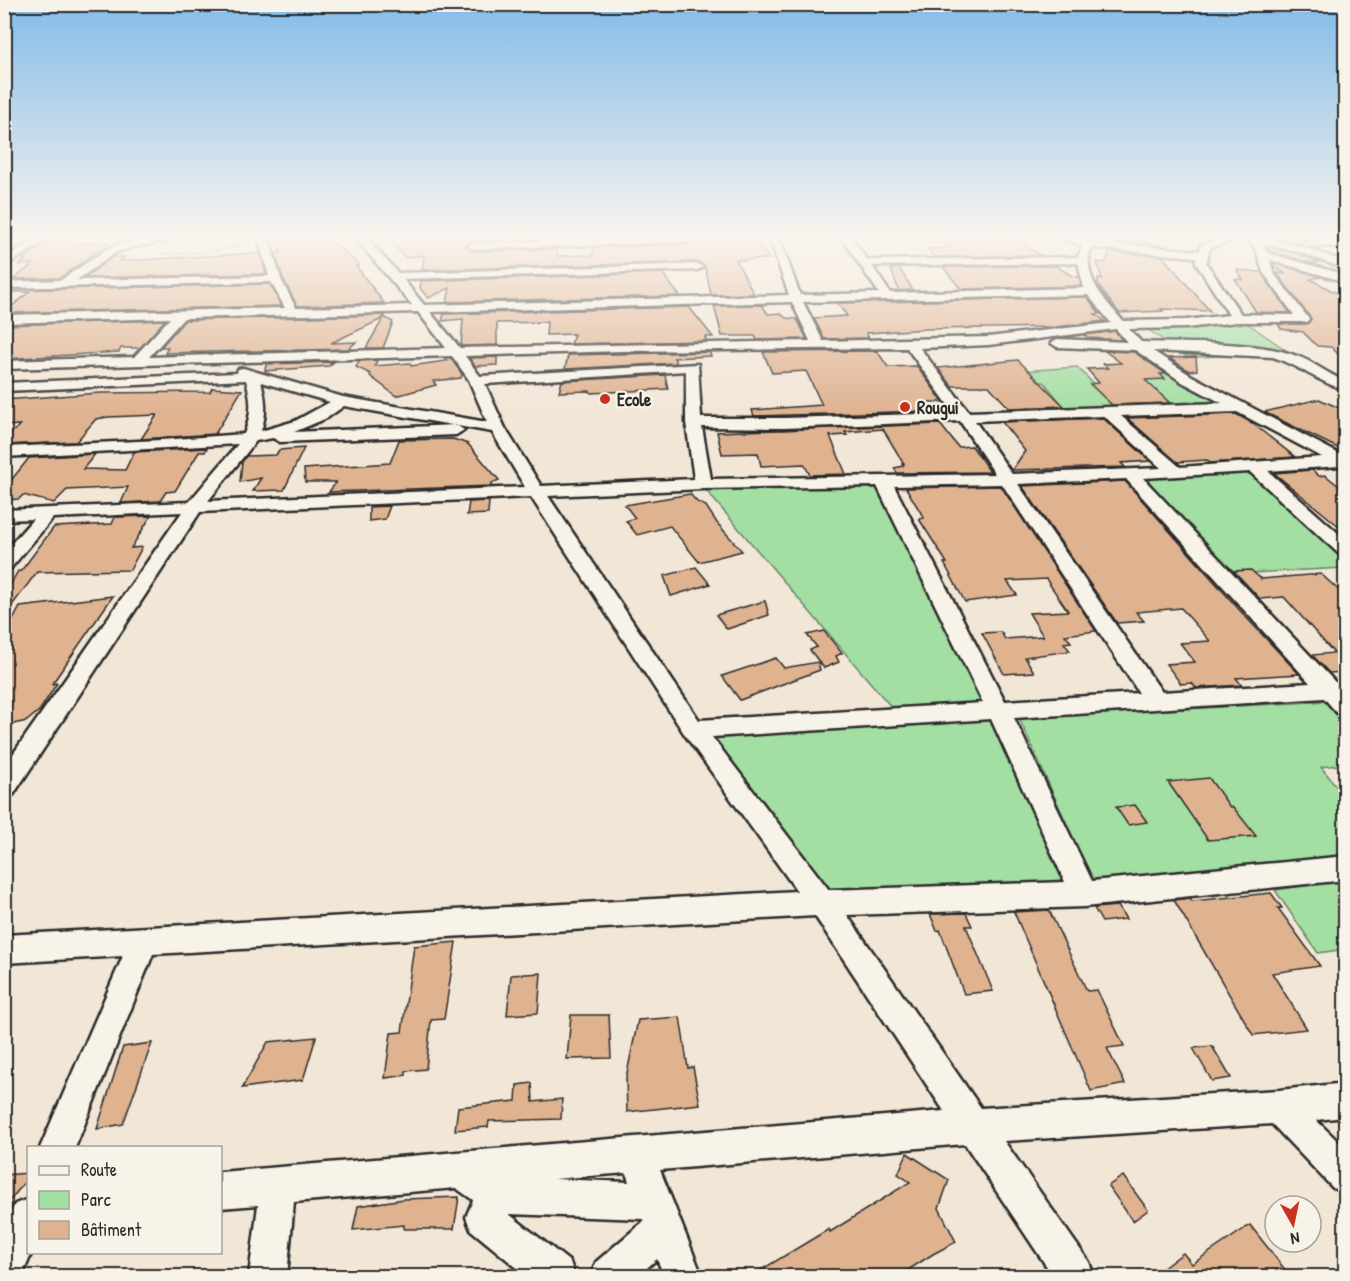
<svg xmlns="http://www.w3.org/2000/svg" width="1350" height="1281" font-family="'Patrick Hand',sans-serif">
<rect width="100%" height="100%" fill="#f2e6d6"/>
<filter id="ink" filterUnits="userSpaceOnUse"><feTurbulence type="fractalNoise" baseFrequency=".0167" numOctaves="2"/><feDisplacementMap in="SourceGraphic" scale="12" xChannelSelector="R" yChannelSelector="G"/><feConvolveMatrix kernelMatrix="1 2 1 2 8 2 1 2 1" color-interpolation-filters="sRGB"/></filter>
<g filter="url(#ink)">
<g fill="#a3dea3" stroke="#678467" stroke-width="1.5">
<polygon points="1243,320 1287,351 1189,358 1140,324"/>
<polygon points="1153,362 1236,406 1069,413 1044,382 990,385 981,374 1077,367 1105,395 1156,394 1171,405 1127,363"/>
<polygon points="1255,471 1345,555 1345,568 1229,574 1140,478"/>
<polygon points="881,487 988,702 892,708 704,488"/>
<polygon points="1330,701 1345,719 1345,764 1321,767 1345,797 1345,857 1092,880 1019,718"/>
<polygon points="996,719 1070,884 828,891 710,735"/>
<polygon points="1345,880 1345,949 1318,953 1275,890"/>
</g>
<g fill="#dfb290" stroke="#2b2b2b" stroke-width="1.5">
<polygon points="299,237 327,237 359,265 356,266 384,303 297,306 283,278 275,253 281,252 275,241"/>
<polygon points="387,237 526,237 525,239 473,241 466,247 473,251 558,249 557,256 594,255 593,247 691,244 694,239 691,237 755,237 769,259 736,260 754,294 711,295 705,266 698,262 422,270 424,255 405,258"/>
<polygon points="936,237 1012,237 1040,255 935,257 928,249 949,248"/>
<polygon points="1116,237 1148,237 1144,242 1166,246 1114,241"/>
<polygon points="109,242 60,278 14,279 33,264 20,265 26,260 22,260 47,243"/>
<polygon points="1267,247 1295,253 1320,262 1311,263 1269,251"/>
<polygon points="1110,252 1162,256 1210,311 1161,309 1163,311 1119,313 1098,285 1098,278 1102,279 1097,262 1105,263"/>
<polygon points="260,253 266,274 84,278 113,257 124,257 119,261"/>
<polygon points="1273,263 1322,277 1310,279 1346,298 1346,309 1341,309 1346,327 1346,362 1331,347 1317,346 1303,332 1281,329 1278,324 1307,324 1311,319 1277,273 1286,274 1274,267"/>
<polygon points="1056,266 1072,276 1079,277 1081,286 961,289 943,267"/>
<polygon points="899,268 913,290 899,291 891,269"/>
<polygon points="1237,270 1261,272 1290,313 1256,312 1235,279 1243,280"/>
<polygon points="662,273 680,296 447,302 450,288 428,298 420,288 421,281"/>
<polygon points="270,284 281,306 4,313 29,292 6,292 9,290"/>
<polygon points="1087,297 1100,314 1095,314 1105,321 1056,327 927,329 866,333 869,338 824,339 814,318 847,316 837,303"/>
<polygon points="762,305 768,314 780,313 786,318 797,319 807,339 757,340 755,336 722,336 714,306"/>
<polygon points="689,307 713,337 705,337 706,341 571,344 574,334 546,335 547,322 497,323 497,345 461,346 463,319 442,321 444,314"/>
<polygon points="386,315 380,320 331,343 356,342 348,349 165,353 168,347 161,347 185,320"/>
<polygon points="384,317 393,322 383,348 366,348"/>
<polygon points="165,320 140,348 121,348 119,352 4,359 4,325"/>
<polygon points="1115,331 1122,340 1088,338 1084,335"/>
<polygon points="877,351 888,367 917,366 943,402 922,402 930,411 754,416 752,410 822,405 806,371 772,373 763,352"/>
<polygon points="1105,351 1134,352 1166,374 1160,374 1165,379 1145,380 1170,403 1112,405 1090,384 1099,383 1087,369 1108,368 1103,364 1121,363"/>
<polygon points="709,352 711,356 674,358 676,363 565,369 568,355"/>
<polygon points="497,357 497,365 475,366 469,358"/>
<polygon points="1196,357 1197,370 1189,371 1169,358"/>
<polygon points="377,360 375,366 410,363 411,366 452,360 462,374 461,378 433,381 436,385 396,396 370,376 371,374 356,367 359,361"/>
<polygon points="1018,360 1064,406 1009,408 989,386 952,386 938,368"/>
<polygon points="334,362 329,366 265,371 266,364"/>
<polygon points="665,375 668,389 591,393 590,391 559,392 562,381"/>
<polygon points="212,388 242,390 215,434 141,439 157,415 108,417 96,419 76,442 4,445 4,440 20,425 4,426 4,400 100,393 210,392"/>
<polygon points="1319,399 1346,411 1346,452 1264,412"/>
<polygon points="1236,414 1252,423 1295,457 1210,463 1207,460 1177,462 1127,418"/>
<polygon points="1103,418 1150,461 1121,463 1125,467 1012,470 1025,451 1002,422"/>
<polygon points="940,424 958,447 972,446 990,472 897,473 894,468 903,466 902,464 904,464 883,429 845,432 847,435 830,436 846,474 810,475 804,464 761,466 758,453 722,454 717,432"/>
<polygon points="453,439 468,444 499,480 492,483 491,486 329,492 336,482 305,482 304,469 390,463 399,440"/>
<polygon points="207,448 205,452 199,452 175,491 166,492 160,501 121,503 128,487 67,490 54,503 23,495 19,499 4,500 4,489 29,458 95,454 83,469 125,470 134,452"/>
<polygon points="304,448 284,490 253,491 261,478 240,482 242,462 246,456 276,455 279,450"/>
<polygon points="1312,470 1319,476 1325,475 1339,486 1346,486 1346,532 1274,473"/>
<polygon points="1125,481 1244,615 1299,674 1236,678 1242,685 1196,688 1192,683 1181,684 1166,664 1195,662 1180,643 1210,641 1181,608 1136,612 1144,621 1117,623 1022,486"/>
<polygon points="1001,486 1096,631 1065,635 1071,642 1064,643 1070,651 1025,657 1034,672 1004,674 982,633 1001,632 1005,639 1043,636 1029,613 1068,611 1046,579 1007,581 1017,595 965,602 944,563 947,563 919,519 924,518 906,488"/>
<polygon points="690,494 697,502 706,506 717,523 742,551 699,562 670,526 637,535 626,521 635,518 625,505"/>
<polygon points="489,501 488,514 467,515 469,502"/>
<polygon points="390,506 385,519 369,521 369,507"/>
<polygon points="151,516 131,548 142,547 130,570 37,572 4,616 4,596 18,571 21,571 54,527 112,524 115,517"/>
<polygon points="696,567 710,584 671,596 664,576"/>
<polygon points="1251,570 1261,579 1321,574 1346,597 1346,672 1329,673 1312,655 1334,653 1284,597 1260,599 1234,571"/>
<polygon points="113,596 52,684 57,683 40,710 27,721 4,726 4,637 20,607"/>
<polygon points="765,601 769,615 727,629 716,615"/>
<polygon points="824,631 842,653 836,656 839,662 824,668 810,650 817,647 807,635"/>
<polygon points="776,658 784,668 818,662 820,670 740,700 722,676"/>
<polygon points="1209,778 1230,807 1233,807 1256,836 1208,840 1168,782"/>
<polygon points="1135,805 1147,822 1128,825 1116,807"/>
<polygon points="1271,893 1282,908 1278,908 1320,966 1272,973 1307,1029 1253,1035 1174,900 1190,898 1192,901"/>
<polygon points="1118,906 1126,919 1102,922 1094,908"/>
<polygon points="1049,910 1087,991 1097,990 1124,1046 1107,1048 1125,1084 1091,1091 1014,912"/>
<polygon points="966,913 972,926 966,926 993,991 964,994 940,930 937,931 930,914"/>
<polygon points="456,942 444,1019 431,1020 426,1069 406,1071 406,1075 385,1078 391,1033 402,1032 414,946"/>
<polygon points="541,973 538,1013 507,1015 511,975"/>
<polygon points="571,1015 609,1015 611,1058 567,1059"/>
<polygon points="680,1017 688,1068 693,1067 700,1104 627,1112 626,1078 638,1020"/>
<polygon points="316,1037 303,1080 242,1088 268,1042"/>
<polygon points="152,1043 123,1124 97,1129 123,1047"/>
<polygon points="1212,1046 1231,1078 1212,1081 1193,1048"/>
<polygon points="532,1083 533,1102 562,1099 561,1119 489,1121 488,1127 455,1130 458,1107 516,1101 517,1085"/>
<polygon points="907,1153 949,1180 939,1208 956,1242 933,1254 899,1276 751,1276 829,1229 830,1232 910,1182 898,1174"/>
<polygon points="28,1173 28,1178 4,1208 4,1175"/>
<polygon points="1123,1176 1148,1210 1133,1221 1108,1186"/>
<polygon points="459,1197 454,1229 404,1229 404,1225 353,1230 358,1206 404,1199"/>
<polygon points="1250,1225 1290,1276 1153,1276 1183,1253 1192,1264"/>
</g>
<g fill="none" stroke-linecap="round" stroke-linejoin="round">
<defs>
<g id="minor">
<polygon points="39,237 51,237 4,267 4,259"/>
<path d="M154,237H176L171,240L129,248L115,253L77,280L269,276L258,237H268L281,279L296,308L412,305L354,237H365L398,273L698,264L703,267L698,270L403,279L424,305L789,295L769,237H779L800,295L879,293L841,237H851L867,260L1078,257L1082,246L1061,237H1076L1087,241L1090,237H1100L1096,242L1199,251L1202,244C1255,228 1295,244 1346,262V269L1296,251L1262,244L1268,253L1346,275V282L1270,260L1273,272L1309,319L1307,322H1237L1186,328L1129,329L1141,342C1186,344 1255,340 1297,356C1314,362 1328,375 1346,381V390C1319,383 1299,365 1273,357L1153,351L1192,376L1345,457L1346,464L1340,466L1268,471L1346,540V555L1339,554L1250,472L1143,478L1335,682L1346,681V716L1338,714L1324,698L1014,718L1092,881L1346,856V880L1084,907L847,915L981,1108L1279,1090L1346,1083V1117L1316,1120L1346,1149V1193L1333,1188L1272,1124L1004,1141L1089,1262L1094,1276H1053L965,1144L660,1170L702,1276H664L657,1259L638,1276H591L596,1262L644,1221L643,1219L509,1214L570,1262L575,1276H527L471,1230L466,1217L473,1200L456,1188L294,1202L287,1276H249L258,1205L220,1208V1172L944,1111L815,916L153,954L75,1148H40L123,956L4,963V935L797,891L685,735L531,497L200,512L13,795L4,798V767L182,512L53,518L11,568L4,570V552L33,519L4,520V510L189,502L238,444L4,457V447L161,440L244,434C252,414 252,401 246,380L4,391V383L237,373L238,369L243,368L343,397L487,422L469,380L452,356L4,369V361L134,357L170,318L4,323V315L285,308L271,282L4,288V282L61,280L107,249L122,243ZM1240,238L1250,241L1257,252L1263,272L1294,315L1241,314L1206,263L1210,248ZM1091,248L1196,257V263L1229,315L1186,320L1123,321C1106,301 1081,277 1091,248ZM1078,263L1084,288L890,293L872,266ZM1088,295L1111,323L988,337L823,341L803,302ZM792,302L810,341L460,348L430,312ZM418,312L446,348L149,357L184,318ZM1116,329L1127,342L1057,339L1051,343L1057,347L1135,350L1182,382L1222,403L969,412L920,348L988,345ZM907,348L954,413L784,418H701L698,364L480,376L465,356L623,351ZM686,371V422L694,479L541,486L505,428L485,384ZM261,382L330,402L295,421L261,431C267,413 266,400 261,382ZM344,406L492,432L525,487L208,501L256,441L273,438L280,442L456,435L464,430L456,425L294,432L327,418ZM1237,412L1322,457L1180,467L1121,416ZM1104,416L1161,468L1012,474L975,421ZM960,421L995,474L711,479L702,427L784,428ZM1126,479L1310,683L1162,692L1018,484ZM1002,484L1139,693L1005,701L894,486ZM877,486L983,703L699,720L548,496L703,489ZM991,719L1065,882L829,890L712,737ZM626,1173L629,1182L554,1179Z"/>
<polygon points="687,237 692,240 691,242 473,249 468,246 473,243"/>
<polygon points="1306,241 1346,241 1346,247 1302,246 1301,244"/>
<polygon points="28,1199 28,1252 32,1252 22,1276 4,1276 4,1228 15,1204"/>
</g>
</defs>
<use href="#minor" stroke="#2b2b2b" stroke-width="5"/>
<polyline stroke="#2b2b2b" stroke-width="2" stroke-dasharray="1 2" stroke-linecap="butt" points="162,254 214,251 250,244"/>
<use href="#minor" fill="#f7f3e8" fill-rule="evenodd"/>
</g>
</g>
<linearGradient id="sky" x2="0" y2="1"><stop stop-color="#83bce9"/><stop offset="0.57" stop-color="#f9f4ed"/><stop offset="1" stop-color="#f9f4ed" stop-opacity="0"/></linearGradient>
<rect width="1350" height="416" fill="url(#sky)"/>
<g fill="#c8321e" stroke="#f7f3e8" stroke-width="2">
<circle cx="605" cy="399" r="6"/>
<circle cx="905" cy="407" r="6"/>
</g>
<g text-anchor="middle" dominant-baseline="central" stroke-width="4.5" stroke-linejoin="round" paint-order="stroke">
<g font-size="18" font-weight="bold" fill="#2b2b2b" stroke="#f7f3e8" text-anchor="start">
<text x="617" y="399">Ecole</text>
<text x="917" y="407">Rougui</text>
</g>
</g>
<rect width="1350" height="1281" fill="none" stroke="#f7f3e8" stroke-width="24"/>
<rect x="12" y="12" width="1326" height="1257" fill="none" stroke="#2b2b2b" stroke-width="2" filter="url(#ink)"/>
<rect x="27" y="1146" width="195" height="108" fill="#f7f3e8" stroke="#a5a39c" stroke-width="1.5"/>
<rect x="39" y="1166" width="30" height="9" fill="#f7f3e8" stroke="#a5a39c" stroke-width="1.5"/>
<text x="81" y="1176" font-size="18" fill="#2b2b2b">Route</text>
<rect x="39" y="1191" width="30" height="18" fill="#a3dea3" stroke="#a5a39c" stroke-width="1.5"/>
<text x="81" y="1206" font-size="18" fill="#2b2b2b">Parc</text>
<rect x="39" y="1221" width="30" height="18" fill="#dfb290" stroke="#a5a39c" stroke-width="1.5"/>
<text x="81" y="1236" font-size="18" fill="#2b2b2b">Bâtiment</text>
<g transform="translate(1293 1224) rotate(171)"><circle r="28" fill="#f7f3e8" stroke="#a5a39c" stroke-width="1.5"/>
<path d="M0-4.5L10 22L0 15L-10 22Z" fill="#c8321e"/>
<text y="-9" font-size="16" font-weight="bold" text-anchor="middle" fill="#2b2b2b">N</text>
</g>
</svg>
